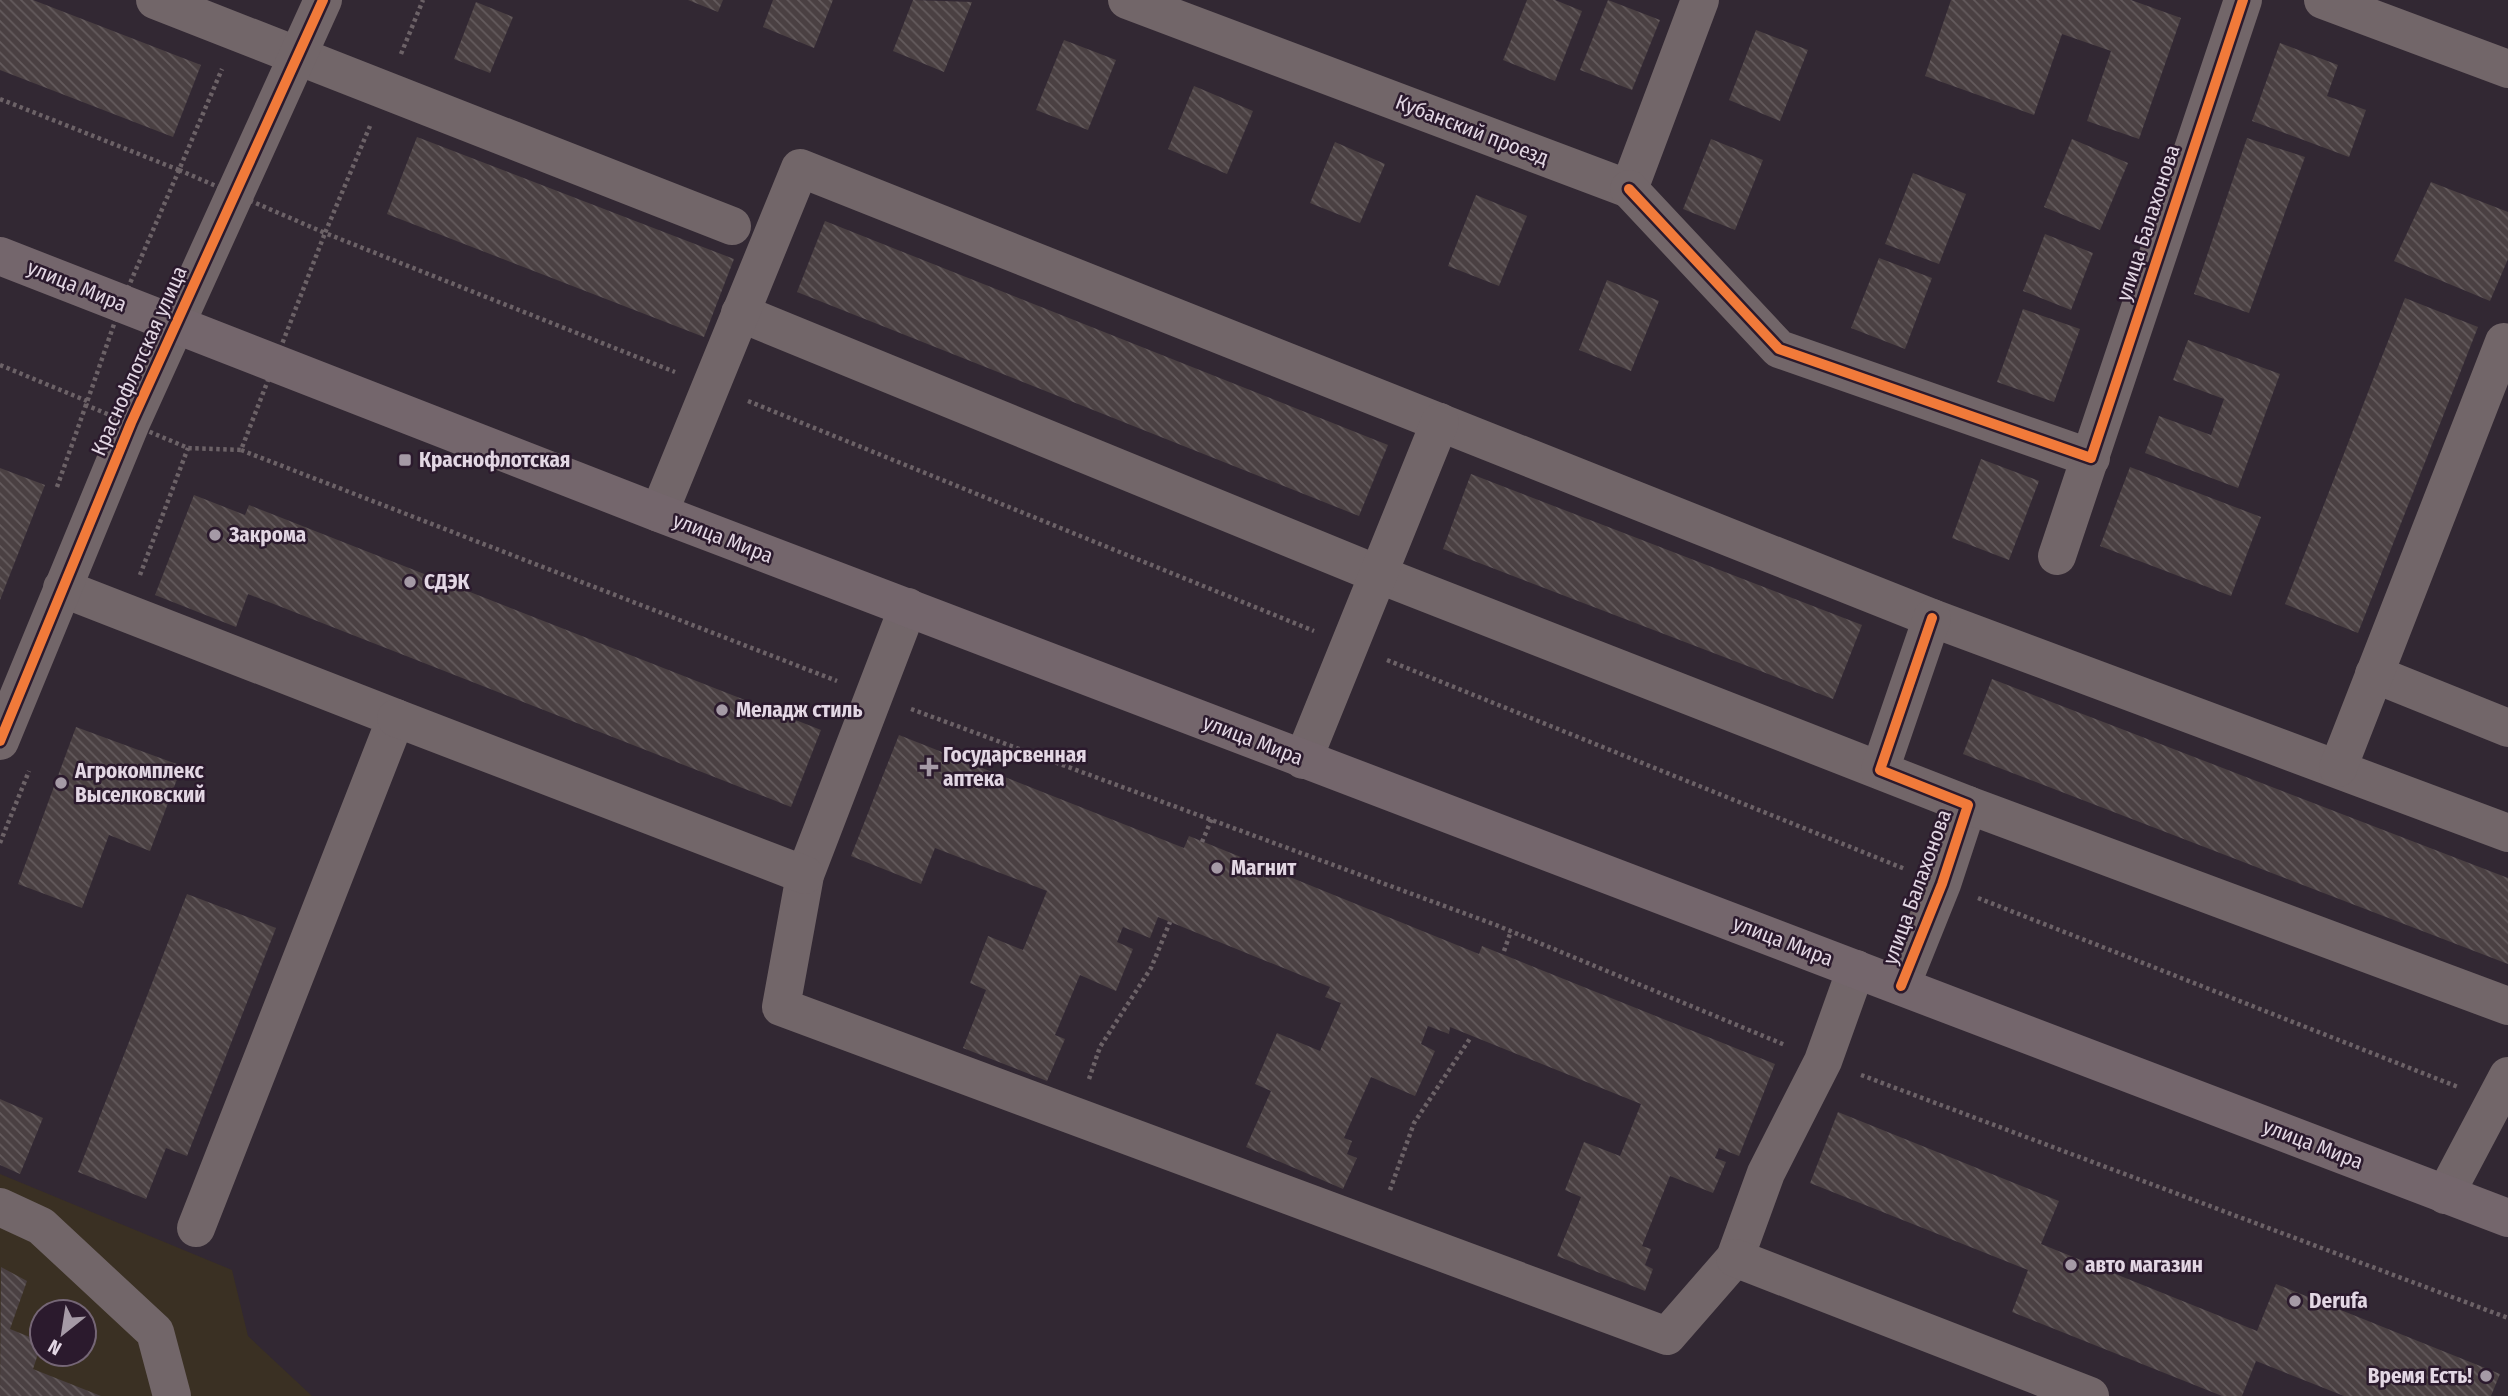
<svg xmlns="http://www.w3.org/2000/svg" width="2508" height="1396" font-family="'Fira Sans Condensed',sans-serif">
<defs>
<pattern id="building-back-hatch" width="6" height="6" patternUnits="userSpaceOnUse" patternTransform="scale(1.75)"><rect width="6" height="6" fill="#4a4042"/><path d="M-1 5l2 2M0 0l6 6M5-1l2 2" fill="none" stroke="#645b5d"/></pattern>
</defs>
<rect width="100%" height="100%" fill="#322833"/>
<path fill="#3a3023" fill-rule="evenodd" d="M0,1174L232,1270L248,1336L312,1396H0ZM42,1312H84V1354H42Z"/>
<g fill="url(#building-back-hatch)">
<polygon points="0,0 33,0 201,65 173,137 0,70"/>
<polygon points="688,0 723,0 718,12"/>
<polygon points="773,0 833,0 814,48 763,27"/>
<polygon points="913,0 972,2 944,72 893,51"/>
<polygon points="1527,0 1555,0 1582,11 1555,81 1503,60"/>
<polygon points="1608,0 1660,20 1632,90 1580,70"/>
<polygon points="1951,0 2131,0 2181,18 2139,139 2087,121 2111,51 2062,34 2034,115 1925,76"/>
<polygon points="476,2 513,17 490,73 454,59"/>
<polygon points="1756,30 1808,50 1780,121 1729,100"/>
<polygon points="1064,40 1116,60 1088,130 1036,110"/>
<polygon points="2280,43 2338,65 2327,96 2366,110 2349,157 2252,121"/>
<polygon points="1194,86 1253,111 1227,174 1168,149"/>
<polygon points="417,137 734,259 704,337 387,214"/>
<polygon points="2247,138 2305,157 2249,313 2194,294"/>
<polygon points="1711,139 1763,160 1735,230 1683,209"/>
<polygon points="2072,139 2128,163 2100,230 2044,207"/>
<polygon points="1335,142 1385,164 1360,223 1310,203"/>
<polygon points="1913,173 1966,194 1939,264 1885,244"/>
<polygon points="2431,182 2508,212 2508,259 2490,301 2394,261"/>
<polygon points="1476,195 1527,216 1499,286 1448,266"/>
<polygon points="825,221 1388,445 1359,516 797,292"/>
<polygon points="2045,234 2093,253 2071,310 2023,291"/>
<polygon points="1879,258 1932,278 1905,349 1851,328"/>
<polygon points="1607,280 1659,301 1631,371 1579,350"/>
<polygon points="2405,298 2478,327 2358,633 2285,604"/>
<polygon points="2023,309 2080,329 2054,402 1997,382"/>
<polygon points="2188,340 2280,374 2238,488 2145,453 2159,416 2211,435 2224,399 2173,380"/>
<polygon points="1981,459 2039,481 2009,560 1952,538"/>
<polygon points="2130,467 2261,517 2231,596 2100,546"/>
<polygon points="0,468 45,485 0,600"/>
<polygon points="1471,474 1862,625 1833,699 1443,549"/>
<polygon points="194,495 245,515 249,505 821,730 791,807 248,594 236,627 155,595"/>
<polygon points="1992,679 2508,878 2508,964 1963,754"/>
<polygon points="76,727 182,766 150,851 109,835 82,908 18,884"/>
<polygon points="899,735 1184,848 1189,836 1479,954 1482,946 1775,1064 1739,1156 1719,1148 1715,1158 1726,1162 1713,1193 1670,1176 1642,1246 1651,1249 1645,1265 1653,1269 1645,1291 1557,1256 1581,1197 1565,1190 1584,1142 1620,1156 1641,1104 1450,1027 1449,1034 1428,1026 1421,1044 1435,1051 1415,1096 1371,1077 1344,1138 1352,1141 1347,1154 1357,1158 1343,1189 1246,1147 1271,1091 1255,1084 1277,1033 1320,1051 1341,1003 1325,997 1330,987 1158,917 1150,938 1123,927 1117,942 1133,949 1116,991 1080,975 1055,1035 1065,1039 1047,1081 963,1048 986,990 970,983 988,936 1023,950 1047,891 935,848 921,884 851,856"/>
<polygon points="187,894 276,928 187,1156 166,1148 146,1199 78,1172"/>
<polygon points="0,1099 43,1118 20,1174 0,1165"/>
<polygon points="1838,1112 2059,1201 2041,1244 2257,1331 2276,1284 2500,1374 2491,1396 2344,1396 2256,1361 2242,1396 2222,1396 2012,1312 2028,1270 1810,1183"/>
<polygon points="1,1267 27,1281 10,1329 42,1342 33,1369 101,1396 0,1396"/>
</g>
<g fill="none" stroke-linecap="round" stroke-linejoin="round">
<g stroke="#6c6267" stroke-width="4.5" stroke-dasharray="3.5 3.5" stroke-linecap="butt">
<polyline points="401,54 423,0"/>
<polyline points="0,99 179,170 222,69"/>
<polyline points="370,126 325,233 675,372"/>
<polygon points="179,170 325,233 241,450 188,448 86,405 121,304"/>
<polyline points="0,365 87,401"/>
<polyline points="748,401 1314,631"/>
<polyline points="241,450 837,681"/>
<polyline points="57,487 86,405"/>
<polyline points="140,575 188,448"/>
<polyline points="1387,660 1905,869"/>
<polyline points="911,709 1496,925 1785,1045"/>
<polyline points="1202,842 1212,818"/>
<polyline points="0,843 29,771"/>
<polyline points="1978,898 2458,1087"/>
<polyline points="1504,951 1511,931"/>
<polyline points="1861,1075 2508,1318"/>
<polyline points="1089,1079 1100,1047 1151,968 1170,922"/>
<polyline points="1390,1190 1414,1123 1471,1037"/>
</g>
<g stroke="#726669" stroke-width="38">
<polyline points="155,0 732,226"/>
<polyline points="1127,0 1629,189 1700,0"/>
<polyline points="2323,0 2508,69"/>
<polyline points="1629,189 1779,349 2091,458"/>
<polyline points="740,313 1380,575 1968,805 1942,884 1901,986"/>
<polyline points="659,513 800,168 1932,618 2508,833"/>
<polyline points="2057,556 2243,0"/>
<polyline points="62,588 396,718 196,1228"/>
<polyline points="908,607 805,875 781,1007 1667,1336 1735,1258 1766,1173 1823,1061 1856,969"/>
<polyline points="2374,674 2508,728"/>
<polyline points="396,718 805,875"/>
<polyline points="0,741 131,423 323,0"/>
<polyline points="1303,760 1440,422"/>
<polyline points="2338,768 2504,342"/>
<polyline points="1880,770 1932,618"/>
<polyline points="1968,805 2508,1006"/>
<polyline points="2445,1195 2508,1076"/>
<polyline points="0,1207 41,1226 155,1332 172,1396"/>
<polyline points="1735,1258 2090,1396"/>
</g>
<polyline stroke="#74666c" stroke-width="38" points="0,256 659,513 2508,1218"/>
<defs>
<g id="cycleway">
<polyline points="1629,189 1779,349 2091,458 2243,0"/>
<polyline points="0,741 131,423 323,0"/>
<polyline points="1901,986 1942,884 1968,805 1880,770 1932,618"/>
</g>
</defs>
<use href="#cycleway" stroke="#2b1a2d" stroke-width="15"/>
<use href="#cycleway" stroke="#f17a3a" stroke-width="10"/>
</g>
<g fill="#a59aa6" stroke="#2b1a2d" stroke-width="2.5">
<rect x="398" y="453" width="14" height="14" rx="3.5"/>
<circle cx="215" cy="535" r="7"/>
<circle cx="410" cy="582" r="7"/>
<circle cx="722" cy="710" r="7"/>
<path d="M925.5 756.5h7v7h7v7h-7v7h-7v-7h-7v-7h7z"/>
<circle cx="61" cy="783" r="7"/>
<circle cx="1217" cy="868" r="7"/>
<circle cx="2071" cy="1265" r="7"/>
<circle cx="2295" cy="1301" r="7"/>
<circle cx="2486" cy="1376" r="7"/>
</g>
<g text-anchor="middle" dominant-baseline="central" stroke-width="5" stroke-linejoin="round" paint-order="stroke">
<g font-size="21" fill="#e3d7e4" stroke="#2b1a2d">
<text transform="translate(1472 130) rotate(21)">Кубанский проезд</text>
<text transform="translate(2148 223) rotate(-72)">улица Балахонова</text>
<text transform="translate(77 286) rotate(22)">улица Мира</text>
<text transform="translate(139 361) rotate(-66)">Краснофлотская улица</text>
<text transform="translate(723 538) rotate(21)">улица Мира</text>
<text transform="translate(1253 740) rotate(21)">улица Мира</text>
<text transform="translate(1917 887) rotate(-70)">улица Балахонова</text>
<text transform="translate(1783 941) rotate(21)">улица Мира</text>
<text transform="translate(2313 1144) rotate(21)">улица Мира</text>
</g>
<g font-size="21" font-weight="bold" fill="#e3d7e4" stroke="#2b1a2d" text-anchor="start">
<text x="419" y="460">Краснофлотская</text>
<text x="229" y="535">Закрома</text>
<text x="424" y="582">СДЭК</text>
<text x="736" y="710">Меладж стиль</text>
<text x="943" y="755">Государсвенная<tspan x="943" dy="24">аптека</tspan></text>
<text x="75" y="771">Агрокомплекс<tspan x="75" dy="24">Выселковский</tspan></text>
<text x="1231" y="868">Магнит</text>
<text x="2085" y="1265">авто магазин</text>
<text x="2309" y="1301">Derufa</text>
<text x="2472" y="1376" text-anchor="end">Время Есть!</text>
</g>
</g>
<g transform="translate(63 1333) rotate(210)"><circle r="33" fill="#2b1a2d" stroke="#756676" stroke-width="2"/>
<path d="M0-5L12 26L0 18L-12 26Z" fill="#a59aa6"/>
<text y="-10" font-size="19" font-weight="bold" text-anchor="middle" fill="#e3d7e4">N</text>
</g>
</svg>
